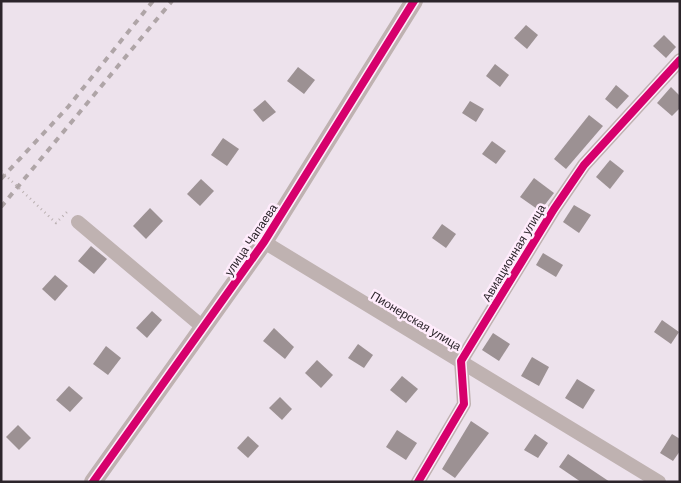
<svg xmlns="http://www.w3.org/2000/svg" width="681" height="483" font-family="Arial,sans-serif">
<rect width="100%" height="100%" fill="#ede2ec"/>
<g fill="#9c9193">
<polygon points="526,25 538,35 527,49 514,38"/>
<polygon points="664,35 676,47 666,58 653,46"/>
<polygon points="495,64 509,75 500,87 486,76"/>
<polygon points="298,67 315,80 304,94 287,81"/>
<polygon points="616,85 629,96 617,109 605,99"/>
<polygon points="671,87 680,96 680,108 672,116 657,103"/>
<polygon points="265,100 276,112 263,122 253,110"/>
<polygon points="470,101 484,109 476,122 462,113"/>
<polygon points="589,115 603,126 566,169 554,159"/>
<polygon points="223,138 239,149 227,166 211,155"/>
<polygon points="492,141 506,151 496,164 482,154"/>
<polygon points="610,160 624,171 610,189 596,177"/>
<polygon points="534,178 554,193 540,211 520,197"/>
<polygon points="201,179 214,191 200,206 187,194"/>
<polygon points="574,205 591,215 579,233 563,222"/>
<polygon points="150,208 163,221 146,239 133,226"/>
<polygon points="442,224 456,234 446,248 432,238"/>
<polygon points="91,246 107,259 94,274 78,261"/>
<polygon points="543,253 563,265 556,277 536,265"/>
<polygon points="55,275 68,286 55,301 42,289"/>
<polygon points="152,311 162,320 147,338 136,328"/>
<polygon points="662,320 679,332 671,344 654,332"/>
<polygon points="274,328 294,347 285,359 263,341"/>
<polygon points="493,333 510,344 499,361 482,350"/>
<polygon points="358,344 373,355 364,368 348,358"/>
<polygon points="106,346 121,358 108,375 93,364"/>
<polygon points="532,357 549,367 539,386 521,376"/>
<polygon points="317,360 333,375 321,388 305,373"/>
<polygon points="402,376 418,389 406,403 390,390"/>
<polygon points="577,379 595,390 583,409 565,398"/>
<polygon points="69,386 83,398 70,412 56,400"/>
<polygon points="280,397 292,409 282,420 269,408"/>
<polygon points="471,421 489,433 455,478 442,469"/>
<polygon points="18,425 31,438 19,450 6,437"/>
<polygon points="397,430 417,443 406,460 386,447"/>
<polygon points="535,434 548,443 538,458 524,450"/>
<polygon points="672,434 680,439 680,451 673,461 660,453"/>
<polygon points="248,436 259,446 248,458 237,448"/>
<polygon points="568,454 610,482 581,482 559,467"/>
</g>
<g fill="none" stroke-linecap="round" stroke-linejoin="round">
<g stroke="#bfb2b1" stroke-width="14">
<polyline points="78,222 204,328"/>
<polyline points="264,242 659,482"/>
<polyline points="418,482 464,404 461,361 554,209 584,165 680,60"/>
</g>
<polyline stroke="#bfb2b1" stroke-width="18" points="93,482 264,242 414,1"/>
<g stroke="#afa5a7" stroke-width="4" stroke-dasharray="6 6" stroke-linecap="butt">
<polyline points="1,179 68,107 153,1"/>
<polyline points="1,207 172,1"/>
</g>
<polyline stroke="#bbb1b2" stroke-width="2.5" stroke-dasharray="1 4" stroke-linecap="butt" points="1,171 56,223 68,211"/>
<defs>
<g id="cycleway">
<polyline points="93,482 264,242 414,1"/>
<polyline points="418,482 464,404 461,361 554,209 584,165 680,60"/>
</g>
</defs>
<use href="#cycleway" stroke="#ffecfc" stroke-width="11"/>
<use href="#cycleway" stroke="#d6006c" stroke-width="8"/>
</g>
<g text-anchor="middle" dominant-baseline="central" stroke-width="5" stroke-linejoin="round" paint-order="stroke">
<g font-size="12" fill="#2c252b" stroke="#ffecfc">
<text transform="translate(251 240) rotate(-56)">улица Чапаева</text>
<text transform="translate(514 253) rotate(-59)">Авиационная улица</text>
<text transform="translate(416 321) rotate(31)">Пионерская улица</text>
</g>
</g>
<rect width="681" height="483" fill="none" stroke="#2c252b" stroke-width="5"/>
</svg>
